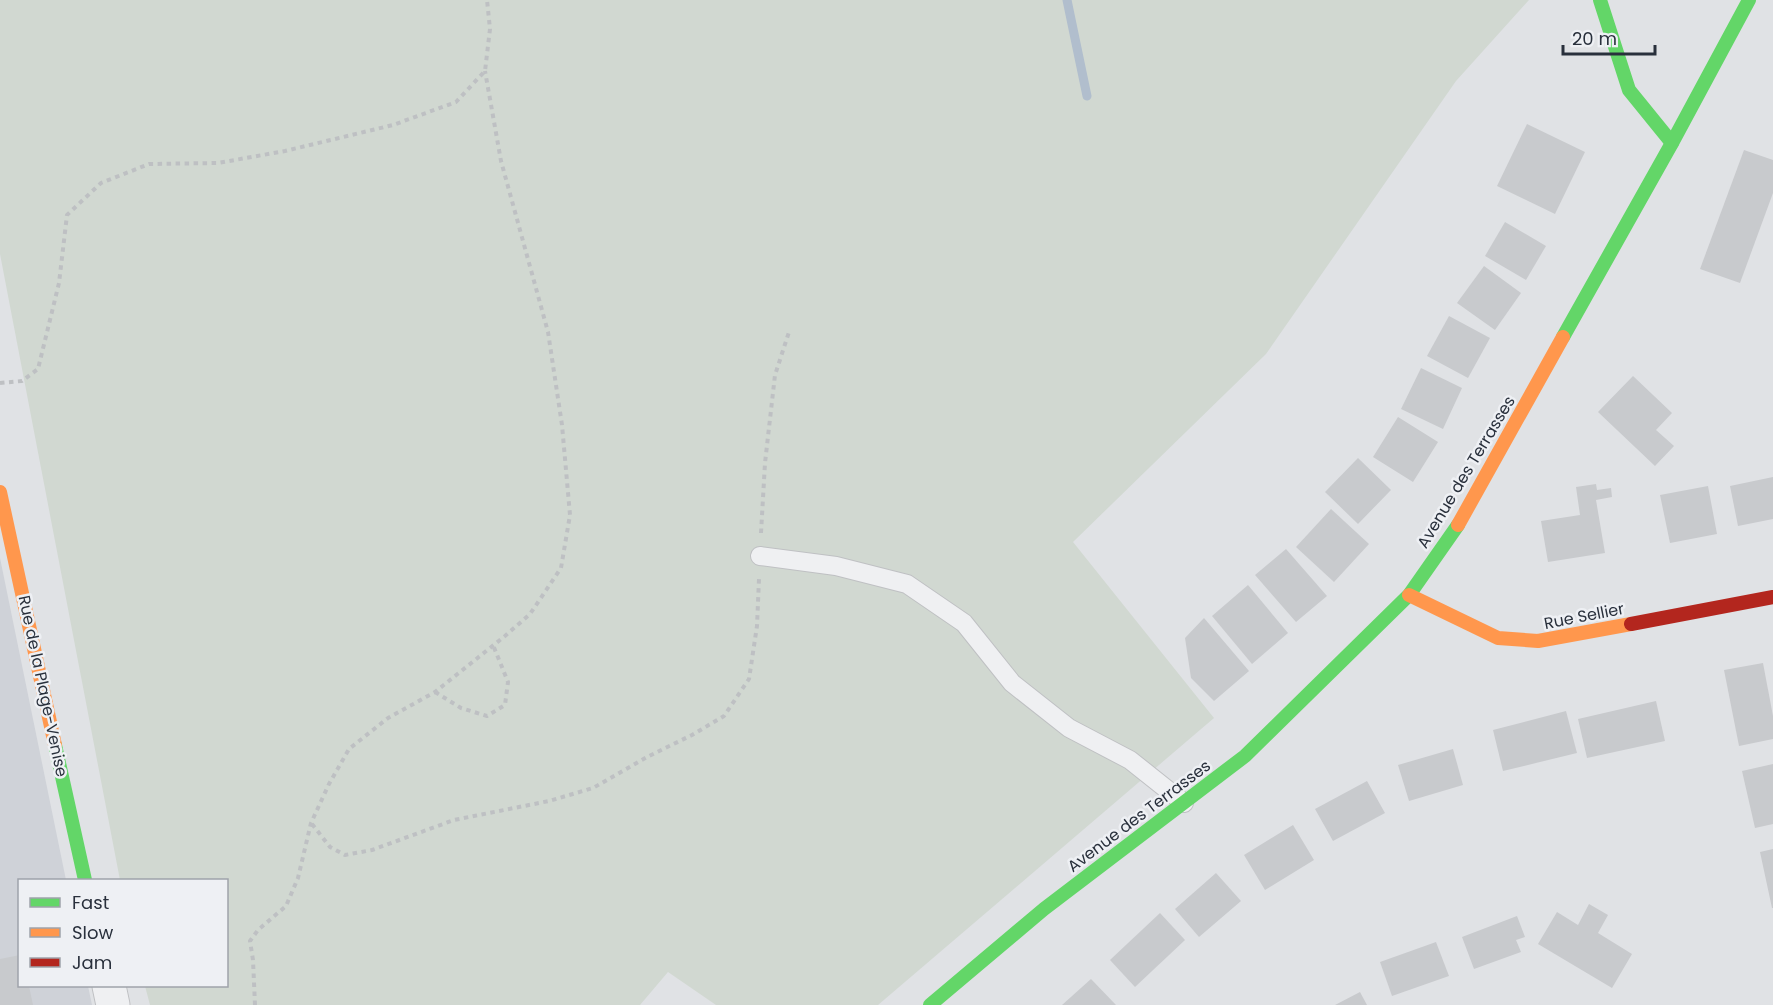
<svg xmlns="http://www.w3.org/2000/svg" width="1773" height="1005" font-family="Poppins,sans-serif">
<rect width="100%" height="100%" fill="#e0e2e5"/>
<polygon fill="#cfd2d8" points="0,558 66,880 20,880 20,986 88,986 92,1005 0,1005"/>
<polygon fill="#d1d8d1" points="0,0 1529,0 1456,81 1266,354 1073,542 1214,718 878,1005 716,1005 668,972 640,1005 150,1005 145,986 226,986 226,880 120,880 0,254"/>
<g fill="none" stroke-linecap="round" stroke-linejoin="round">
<polyline stroke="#b1becd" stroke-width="9" points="1067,0 1087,96"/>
</g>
<g fill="#c8cacd">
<polygon points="1527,124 1585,152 1555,214 1497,186"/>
<polygon points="1744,150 1773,160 1773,193 1740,283 1700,269"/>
<polygon points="1505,222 1546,246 1526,280 1485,256"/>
<polygon points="1484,266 1521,293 1495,330 1457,303"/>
<polygon points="1449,316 1490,338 1468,378 1427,356"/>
<polygon points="1421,368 1462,388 1443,429 1401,409"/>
<polygon points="1633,376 1672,413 1656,430 1674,446 1655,466 1598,412"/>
<polygon points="1398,417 1438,442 1413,482 1373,457"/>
<polygon points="1358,458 1391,490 1358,524 1325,492"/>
<polygon points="1773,477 1773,519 1738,526 1730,486"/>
<polygon points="1596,484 1597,490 1611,488 1612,497 1596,500 1605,553 1548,562 1541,521 1580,515 1576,487"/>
<polygon points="1708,486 1717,534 1670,543 1660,495"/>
<polygon points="1331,509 1369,544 1334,582 1296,547"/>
<polygon points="1286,549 1327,596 1296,622 1255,575"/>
<polygon points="1248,585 1288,633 1252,664 1212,616"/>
<polygon points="1204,618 1249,671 1214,701 1191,678 1185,638"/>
<polygon points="1763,663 1773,716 1773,739 1739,746 1724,670"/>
<polygon points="1656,701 1665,741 1587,758 1578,719"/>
<polygon points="1566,711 1577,753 1503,771 1493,730"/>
<polygon points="1453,749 1463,785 1409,801 1398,765"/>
<polygon points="1773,764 1773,824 1755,828 1742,771"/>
<polygon points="1367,781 1385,813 1333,841 1315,809"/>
<polygon points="1293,825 1314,860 1265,890 1244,855"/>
<polygon points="1773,849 1773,908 1772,908 1760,852"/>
<polygon points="1216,873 1241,901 1199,937 1175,909"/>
<polygon points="1589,904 1608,915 1598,933 1632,954 1612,988 1538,944 1557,912 1578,925"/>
<polygon points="1160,913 1185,940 1135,987 1110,960"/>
<polygon points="1517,916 1525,937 1516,940 1521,952 1474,969 1462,937"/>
<polygon points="1436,942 1449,976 1392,996 1380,962"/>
<polygon points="20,955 20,986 29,986 33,1005 0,1005 0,959"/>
<polygon points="1091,979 1116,1005 1062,1005"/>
<polygon points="1360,992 1367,1005 1335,1005"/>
</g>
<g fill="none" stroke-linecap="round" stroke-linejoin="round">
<defs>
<polyline id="lane" points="760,556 836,566 907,584 964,623 1012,683 1069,728 1130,760 1184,803"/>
<polyline id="street" points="109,986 113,1005"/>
</defs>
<use href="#lane" stroke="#bfc0c3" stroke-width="20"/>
<use href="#street" stroke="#bfc0c3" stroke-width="35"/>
<g stroke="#bec0c3" stroke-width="4" stroke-dasharray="4.5 4.5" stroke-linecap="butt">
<polyline points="0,383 22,381 38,369 59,283 67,215 101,183 149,164 218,163 285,151 393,125 456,102 485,71 490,29 487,0"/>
<polyline points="761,533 765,463 775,375 789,332"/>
<polyline points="435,692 461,708 487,716 505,705 508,682 493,645"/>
<polyline points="312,824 330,847 345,855 372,850 454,820 549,801 593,788 647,757 692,735 724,716 749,679 757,626 759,579"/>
<polyline points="255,1005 253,960 250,941 258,930 286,906 298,878 311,823 329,784 349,749 388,718 435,692 505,636 530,614 561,568 570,515 562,425 548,332 501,161 485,71"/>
</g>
<use href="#lane" stroke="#eff0f2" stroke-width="18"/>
<use href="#street" stroke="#eff0f2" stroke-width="33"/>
<g stroke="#63d668" stroke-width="14">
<polyline points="1600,0 1629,90 1672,143"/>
<polyline points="1563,337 1672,143 1749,0"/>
<polyline points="55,745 85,880"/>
<polyline points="930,1005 1044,909 1245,756 1409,595 1458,525"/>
</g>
<g stroke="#ff974d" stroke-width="14">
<polyline points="0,492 55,745"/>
<polyline points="1458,525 1563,337"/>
<polyline points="1409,595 1498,638 1538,641 1631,624"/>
</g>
<polyline stroke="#b3261e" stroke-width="14" points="1631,624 1773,597"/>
</g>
<g text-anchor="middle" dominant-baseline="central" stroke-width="5" stroke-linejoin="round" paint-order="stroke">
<g font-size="16" fill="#29303c" stroke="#eef0f4">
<text transform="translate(1466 472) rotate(-59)">Avenue des Terrasses</text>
<text transform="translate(1584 616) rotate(-11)">Rue Sellier</text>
<text transform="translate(43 686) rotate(78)">Rue de la Plage-Venise</text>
<text transform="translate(1139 816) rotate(-37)">Avenue des Terrasses</text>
</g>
</g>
<rect x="18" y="879" width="210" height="108" fill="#eef0f4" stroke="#9fa3aa" stroke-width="1.5"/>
<rect x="30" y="898" width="30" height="9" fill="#63d668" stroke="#9fa3aa" stroke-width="1.5"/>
<text x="72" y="909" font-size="18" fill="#29303c">Fast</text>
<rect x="30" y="928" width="30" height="9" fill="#ff974d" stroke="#9fa3aa" stroke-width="1.5"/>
<text x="72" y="939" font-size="18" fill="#29303c">Slow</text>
<rect x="30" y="958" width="30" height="9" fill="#b3261e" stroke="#9fa3aa" stroke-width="1.5"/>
<text x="72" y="969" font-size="18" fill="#29303c">Jam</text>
<path d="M1563 45v9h92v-9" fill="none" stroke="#29303c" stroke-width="3"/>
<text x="1572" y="45" font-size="18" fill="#29303c" stroke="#eef0f4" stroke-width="4.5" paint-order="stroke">20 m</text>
</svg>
